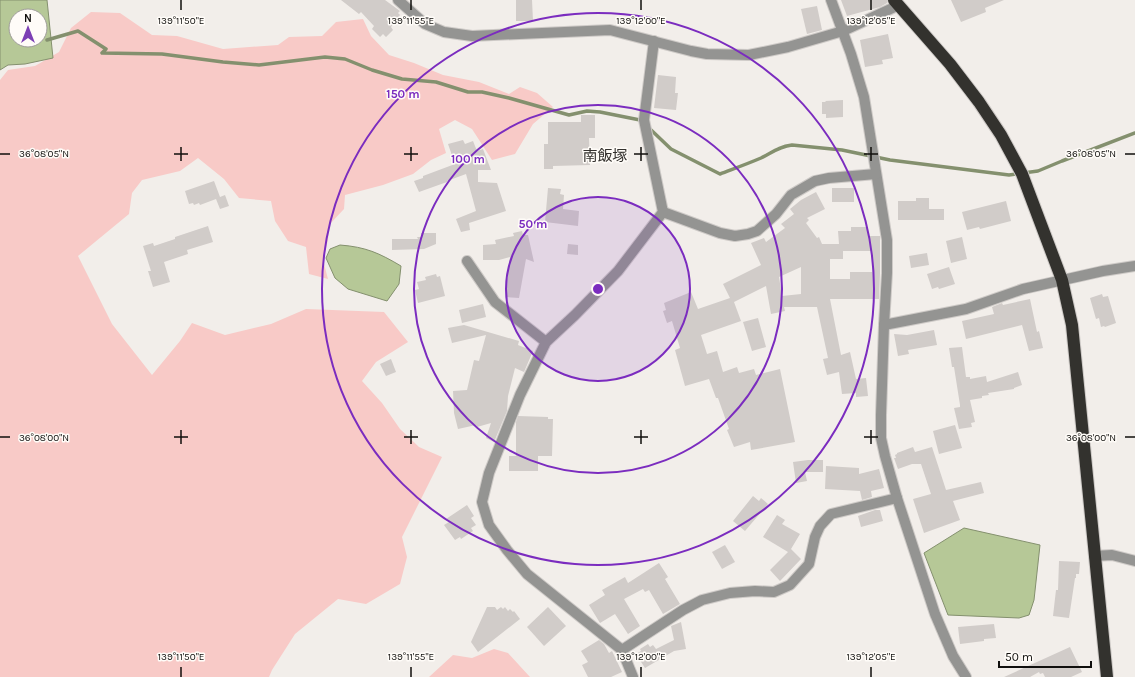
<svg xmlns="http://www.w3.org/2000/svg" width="1135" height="677" font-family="Karla,'Noto Sans JP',sans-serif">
<rect width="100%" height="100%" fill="#f2eeea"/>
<g fill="#f8cac7">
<polygon points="91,12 120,13 152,35 177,36 223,49 278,45 289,37 322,36 336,22 363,19 371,36 389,55 414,63 443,75 479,82 509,94 520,87 537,93 553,107 533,124 515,154 492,160 472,129 455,120 439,129 446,153 431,160 413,174 383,185 345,195 344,209 329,225 328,240 323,260 328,279 309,274 306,247 288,241 275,221 271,201 239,198 224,179 198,158 180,171 142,180 132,193 129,214 78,256 112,324 152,375 180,341 192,323 225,335 271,324 306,309 384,312 408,342 376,362 362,381 382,403 400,429 419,447 442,457 402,537 407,557 400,584 366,604 338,599 295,634 272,670 269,677 0,677 0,80 8,70 35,66 59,52 71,28"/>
<polygon points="494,649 508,653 530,677 429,677 453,655 472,658"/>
</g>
<g fill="#b6c897" stroke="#84906e" fill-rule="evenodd">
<path d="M0,0H47L53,58L25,64L8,65L0,70ZM16,16H40V40H16Z"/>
<path d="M340,245C366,247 379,253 401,266L399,284L387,301L348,289L335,278L326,258L330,249Z"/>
<polygon points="964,528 1040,545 1034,600 1029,615 1019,618 948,615 924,553"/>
</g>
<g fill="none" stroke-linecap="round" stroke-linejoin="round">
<g stroke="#84906e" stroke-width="3.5">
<polyline points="47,40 78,31 106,49 102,53 162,54 223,62 259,65 325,57 345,59 372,70 402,79 436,82 468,92 482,92 509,98 569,115 587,111 600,112 640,120 641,121"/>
<path d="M649,128L671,149L720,174C733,169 747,164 761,158C773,152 778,147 792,145L842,150L890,160L1009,175L1038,171L1062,161L1135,133"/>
</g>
</g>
<g fill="#d1ccc9" fill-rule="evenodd">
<polygon points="341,0 385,0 400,11 398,13 400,15 391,27 393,30 386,37 383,34 380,37 372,29 374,26 361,12 359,14"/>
<polygon points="516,0 532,0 533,21 516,21"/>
<polygon points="841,0 887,0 887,3 880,7 847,16"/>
<polygon points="951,0 1004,0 985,8 986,12 961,22"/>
<polygon points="817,6 822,30 807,34 801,9"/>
<polygon points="888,34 893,58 882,60 883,64 865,67 860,40"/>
<polygon points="658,75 676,77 675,93 678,93 676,110 654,108"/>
<polygon points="843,100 843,117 826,118 826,114 822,114 822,102 826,102 825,101"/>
<polygon points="581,115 595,115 595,138 589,138 590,165 553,166 553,169 544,169 544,144 548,144 548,122 581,122"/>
<polygon points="463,140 465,144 473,141 477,151 483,149 491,170 478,170 478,182 497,183 506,211 469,223 470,230 461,232 456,219 476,211 466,174 447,181 447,182 419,192 414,181 423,178 423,176 455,164 448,144"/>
<polygon points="214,181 220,197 225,195 229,206 220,209 216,199 200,205 199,203 194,205 193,203 189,204 185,191"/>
<polygon points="548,188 561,189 560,194 564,195 563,209 579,211 578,226 545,222"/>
<rect x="832" y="188" width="22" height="14"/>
<path d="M816,192L825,209L807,218L809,220L806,223L817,238L819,237L822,244H839L838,231H851V227H868V236H880V273L879,299H830L841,355L850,352L856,379L866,378L868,396L856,397V393L842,394L839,372L827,375L823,359L828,358L817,307H784L785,311L771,314L766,286L734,302L741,321L701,335L707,354L717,351L723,372L737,367L739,373L754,369L756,375L780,369L795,442L751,450L750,442L734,447L727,430L729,429L718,398H716L709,379L685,386L675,350L680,348L672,321L667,323L663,311L666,310L664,303L691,292L698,309L730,298L723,284L761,265L751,243L764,238L766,242L785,228L781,224L794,214L790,209L801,200ZM843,251H872V272H850V279H830V259H843ZM801,267V294L782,296L779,277Z"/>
<polygon points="916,198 929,198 929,209 944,209 944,220 898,220 898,201 916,201"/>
<polygon points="1006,201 1011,221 980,229 979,227 967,230 962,212"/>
<polygon points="208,226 213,242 187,250 188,254 164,262 170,282 153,287 148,271 151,271 143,246 153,243 154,246 175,239 175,237"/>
<polygon points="522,231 523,235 528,235 534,262 526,259 519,298 506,297 510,257 499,260 483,260 483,245 496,244 495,240 514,236 513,233"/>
<polygon points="421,233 436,233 436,244 424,249 392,250 392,239 418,239 417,237 421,237"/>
<polygon points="962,237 967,259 951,263 946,241"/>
<polygon points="568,244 578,245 578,255 567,254"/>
<polygon points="927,253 929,265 911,268 909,256"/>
<polygon points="949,267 955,284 939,289 938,287 932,289 927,274"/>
<polygon points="436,274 437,277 440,276 445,296 418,303 415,290 419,289 417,282 426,280 425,277"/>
<polygon points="1102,294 1103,297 1108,296 1116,323 1105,327 1104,326 1101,327 1099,318 1096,319 1090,298"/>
<polygon points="1030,299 1037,332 1039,331 1043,348 1029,351 1022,325 966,339 962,321 994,314 992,307 1002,303 1003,305"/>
<polygon points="483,304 486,317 462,323 459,310"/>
<polygon points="758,318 766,347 752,351 743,322"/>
<polygon points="464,325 519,341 518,345 533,351 524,372 515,368 508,396 507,411 494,442 486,438 491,423 477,427 476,425 458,429 454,413 453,391 467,390 474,360 479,361 486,335 452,343 448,328"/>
<polygon points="934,330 937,345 908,350 909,354 898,356 894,334 907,335"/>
<polygon points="962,347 966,377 970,377 970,379 986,376 987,382 1018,372 1022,385 1014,388 1014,389 988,393 989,395 982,396 982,398 970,400 975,422 971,423 972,427 959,429 954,408 960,407 960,405 954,367 952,367 949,348"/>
<polygon points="391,359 396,372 386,376 380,364"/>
<polygon points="518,416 548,417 548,419 553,419 552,456 538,456 538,471 509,471 509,456 516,456 516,422"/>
<polygon points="955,425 962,448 939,454 933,431"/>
<polygon points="913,447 915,452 932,447 946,490 981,482 984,493 953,501 960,520 924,533 913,499 931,494 921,464 912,464 898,469 894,458 896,458 895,455 897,454 897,453"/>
<polygon points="808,460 823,460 823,472 805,472 807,481 796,483 793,462"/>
<polygon points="826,466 859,468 859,474 879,469 884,488 871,491 872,497 862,500 860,491 825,489"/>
<polygon points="753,496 759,501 761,498 768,504 745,531 733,521"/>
<polygon points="467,505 474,516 471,518 476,525 471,528 473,531 461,539 460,537 455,540 444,525 449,522 446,519"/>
<polygon points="875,510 880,510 883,521 861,527 858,516"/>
<polygon points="777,515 785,520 782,524 800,534 791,549 801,559 780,581 770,570 788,552 763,537"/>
<polygon points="725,545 735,562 722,569 712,552"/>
<polygon points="1059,561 1080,562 1079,574 1076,574 1076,578 1075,578 1069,618 1053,616 1056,590 1058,590"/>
<polygon points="659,563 668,577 665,579 680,604 663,614 649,590 645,592 643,589 624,599 640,626 628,634 615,614 600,623 589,605 605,595 602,590 625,577 628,583"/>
<polygon points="487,607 495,607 497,610 501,607 503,609 505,607 508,611 510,609 513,612 514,611 520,619 478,652 471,642"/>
<polygon points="548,607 566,626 544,646 527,627"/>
<polygon points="681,622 686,649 674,651 645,668 636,654 641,651 640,649 648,644 650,647 653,645 656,649 674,640 671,626"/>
<polygon points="994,624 996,638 984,639 984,641 960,644 958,627"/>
<polygon points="599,640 604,644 609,653 612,651 622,672 611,677 588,677 582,665 588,662 581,651"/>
<polygon points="1070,647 1082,672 1071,677 1045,677 1043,673 1040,674 1039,672 1030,677 1004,677"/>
</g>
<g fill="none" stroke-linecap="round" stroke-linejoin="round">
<defs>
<g id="street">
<polyline points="398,0 425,24 444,32 472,36 610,30 691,51 707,54 749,55 788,47 843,31 899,5"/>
<polyline points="831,0 851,54 864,97 887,240 887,273 884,325 881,415 881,438 885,456 897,498 935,614 953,656 966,677"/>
<polyline points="663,212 720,233 735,236 748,234 757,231 776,214 791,195 815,181 829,178 876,174"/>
<polyline points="467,261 495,302 546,342"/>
<polyline points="884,325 966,309 1023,289 1103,271 1135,266"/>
<polyline points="1094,556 1112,555 1135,561"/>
<polyline points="622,650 683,610 702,600 730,593 755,591 774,592 790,585 809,564 815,537 820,526 831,514 897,498"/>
<polyline points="633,677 622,650 527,574 507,550 489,525 482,502 489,473 520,395 546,342 575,315 618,271 663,212 644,120 654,41"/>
</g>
<polyline id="highway" points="894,0 950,64 979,102 1001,135 1022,174 1062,280 1072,325 1107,677"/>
</defs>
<use href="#street" stroke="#cecac7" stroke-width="12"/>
<use href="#highway" stroke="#cecac7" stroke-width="14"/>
<use href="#street" stroke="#949492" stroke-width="10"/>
<use href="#highway" stroke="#33322e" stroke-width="12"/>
</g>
<path fill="none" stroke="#100f0d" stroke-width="1.5" d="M181,0V10M411,0V10M641,0V10M871,0V10M181,147V161M411,147V161M641,147V161M871,147V161M0,154H10M174,154H188M404,154H418M634,154H648M864,154H878M1125,154H1135M181,430V444M411,430V444M641,430V444M871,430V444M0,437H10M174,437H188M404,437H418M634,437H648M864,437H878M1125,437H1135M181,667V677M411,667V677M641,667V677M871,667V677"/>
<circle cx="598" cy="289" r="92" fill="#7b2cbf" fill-opacity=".12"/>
<g fill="none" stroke="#7b2cbf" stroke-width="2">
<circle cx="598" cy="289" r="92"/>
<circle cx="598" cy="289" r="184"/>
<circle cx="598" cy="289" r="276"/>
</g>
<g text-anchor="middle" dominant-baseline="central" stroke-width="3" stroke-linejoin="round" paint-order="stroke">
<g font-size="15" fill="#33302d" stroke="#fffcf8">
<text x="605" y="156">南飯塚</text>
</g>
</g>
<g font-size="10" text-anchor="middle" fill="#100f0d" stroke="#fffcf8" stroke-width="3" stroke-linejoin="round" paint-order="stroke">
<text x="181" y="24">139°11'50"E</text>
<text x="411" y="24">139°11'55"E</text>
<text x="641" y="24">139°12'00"E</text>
<text x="871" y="24">139°12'05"E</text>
<text x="44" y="157">36°08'05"N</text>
<text x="1091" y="157">36°08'05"N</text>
<text x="44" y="441">36°08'00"N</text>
<text x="1091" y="441">36°08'00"N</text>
<text x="181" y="660">139°11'50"E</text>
<text x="411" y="660">139°11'55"E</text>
<text x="641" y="660">139°12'00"E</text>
<text x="871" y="660">139°12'05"E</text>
</g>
<circle cx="598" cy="289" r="6" fill="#7b2cbf" stroke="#fffcf8" stroke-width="2"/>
<g font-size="12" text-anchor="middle" font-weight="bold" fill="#7b2cbf" stroke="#fffcf8" stroke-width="3" stroke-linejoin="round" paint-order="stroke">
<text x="403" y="98">150 m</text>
<text x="468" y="163">100 m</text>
<text x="533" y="228">50 m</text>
</g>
<g transform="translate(28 28)"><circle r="19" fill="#fffcf8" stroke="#9f9d9a"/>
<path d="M0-3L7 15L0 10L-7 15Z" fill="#7c3fb4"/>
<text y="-6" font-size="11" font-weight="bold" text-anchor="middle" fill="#100f0d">N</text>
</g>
<path d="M999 661v6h92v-6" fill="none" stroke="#100f0d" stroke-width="2"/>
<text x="1005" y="661" font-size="12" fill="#100f0d" stroke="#fffcf8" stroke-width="3" paint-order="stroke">50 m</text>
</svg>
